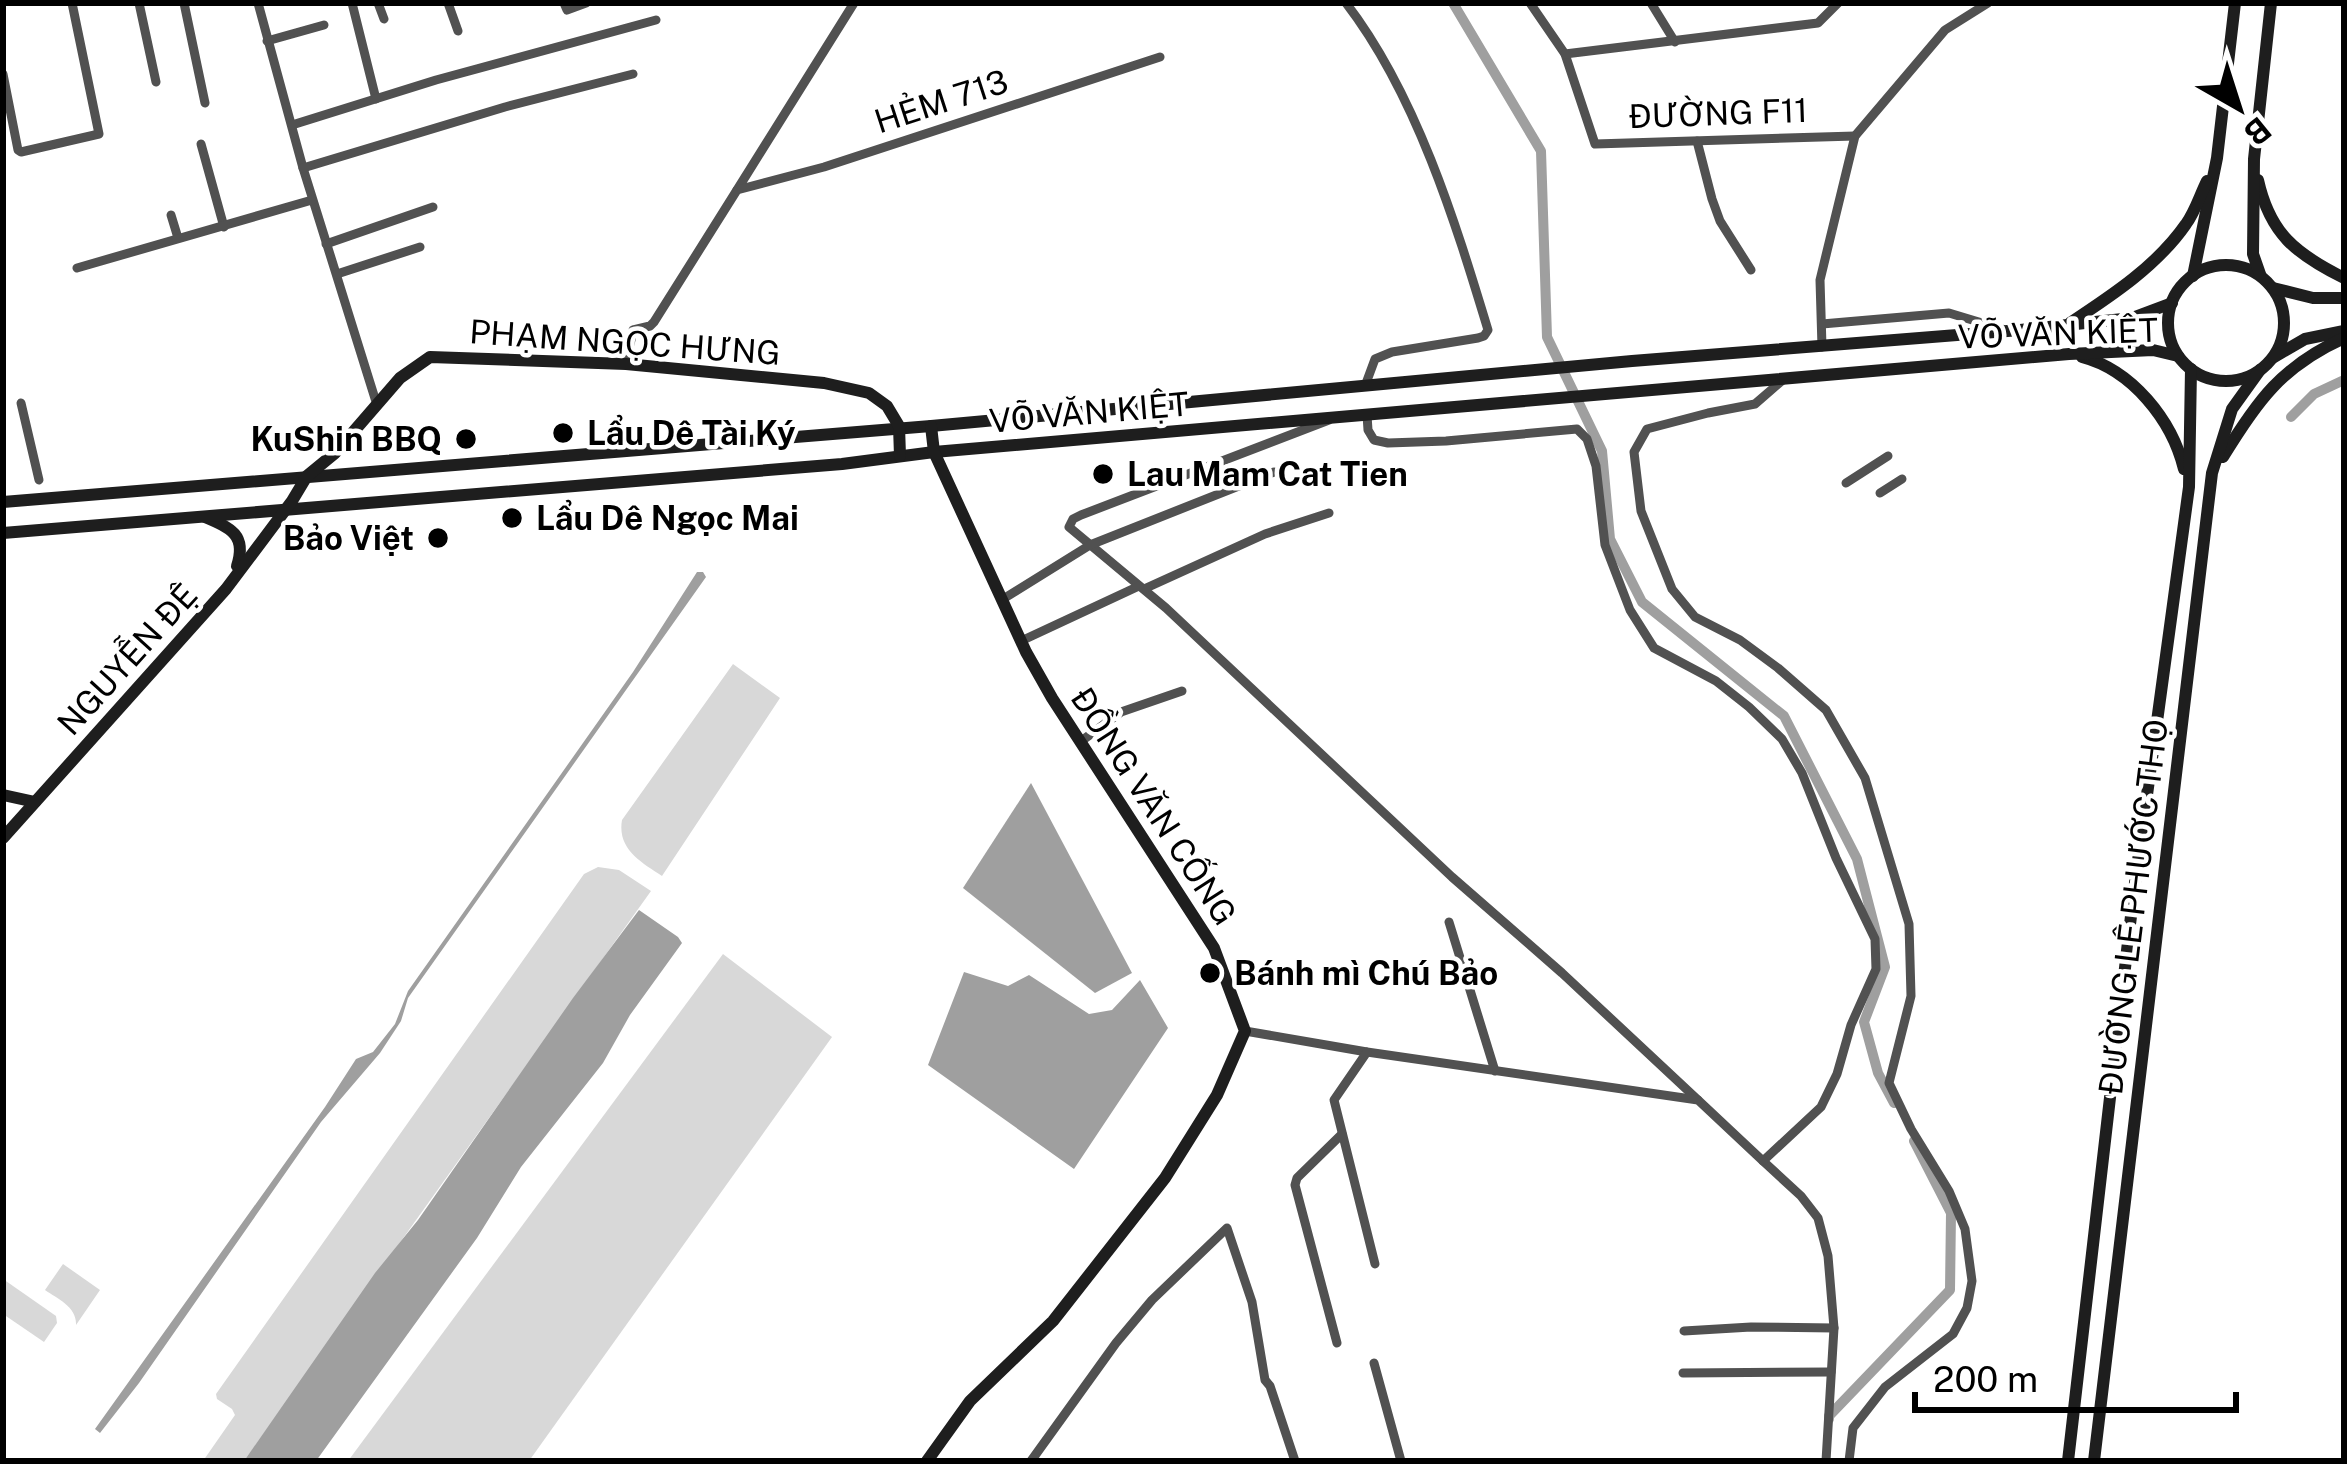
<svg xmlns="http://www.w3.org/2000/svg" width="2347" height="1464" font-family="'Public Sans',sans-serif">
<rect width="100%" height="100%" fill="#fff"/>
<g fill="#d8d8d8">
<path d="M733,664L780,698L662,876C641,862 617,849 622,820Z"/>
<polygon points="598,867 619,870 651,891 244,1461 203,1461 235,1415 232,1409 217,1399 216,1394 584,874"/>
<polygon points="723,954 832,1037 529,1461 348,1461"/>
<path d="M63,1264L100,1290L76,1325C77,1307 58,1299 45,1290Z"/>
<polygon points="3,1279 56,1316 57,1323 44,1342 3,1314"/>
</g>
<g fill="#9f9f9f">
<polygon points="697,572 703,572 706,577 408,998 401,1021 380,1053 321,1122 139,1383 100,1433 95,1429 325,1107 356,1059 373,1052 395,1024 408,991 633,672"/>
<polygon points="1031,783 1132,973 1095,993 963,888"/>
<polygon points="639,910 678,937 682,943 630,1015 603,1063 521,1167 477,1238 316,1461 244,1461 375,1273 418,1220 573,998"/>
<polygon points="964,972 1008,986 1029,975 1089,1014 1112,1010 1140,980 1168,1028 1074,1169 928,1065"/>
</g>
<g fill="none" stroke-linecap="round" stroke-linejoin="round">
<g stroke="#9f9f9f" stroke-width="10">
<polyline points="1453,3 1541,151 1547,337 1602,451 1610,539 1642,602 1784,716 1857,859 1885,967 1864,1022 1878,1073 1894,1103"/>
<polyline points="2291,417 2314,394 2344,380"/>
<polyline points="1829,1419 1829,1416 1950,1290 1951,1213 1914,1141"/>
</g>
<g stroke="#515151" stroke-width="9">
<polyline points="139,3 156,82"/>
<polyline points="184,3 205,103"/>
<polyline points="258,3 303,168 377,405"/>
<polyline points="352,3 376,99"/>
<polyline points="378,3 384,19"/>
<polyline points="448,3 458,31"/>
<polyline points="564,3 567,10 586,3"/>
<path d="M1346,3C1416,94 1455,221 1488,330L1484,336L1478,338L1392,352L1375,359L1365,386"/>
<polyline points="1530,3 1565,54 1595,144 1855,136"/>
<polyline points="1651,3 1675,42"/>
<polyline points="267,41 324,25"/>
<polyline points="1565,54 1818,23 1838,3"/>
<polyline points="3,74 18,150 21,152 99,134 72,3"/>
<polyline points="292,125 436,80 656,20"/>
<polyline points="1697,141 1712,199 1720,221 1751,270"/>
<polyline points="201,144 224,227"/>
<polyline points="303,168 505,107 633,74"/>
<polyline points="737,190 854,3"/>
<polyline points="171,215 178,238"/>
<polyline points="326,244 433,207"/>
<polyline points="77,268 312,200"/>
<polyline points="337,274 420,247"/>
<polyline points="1822,324 1949,313 2002,329"/>
<polyline points="1822,347 1820,280 1855,136 1945,30 1988,3"/>
<polyline points="626,364 633,330 650,326 654,322 737,190 824,167 1160,57"/>
<polyline points="1785,378 1755,404 1708,413 1647,429 1634,452 1641,511 1672,589 1695,617 1740,640 1778,668 1826,710 1865,778 1909,924 1911,996 1889,1083 1911,1129 1949,1191 1965,1229 1972,1281 1967,1308 1953,1334 1885,1387 1853,1428 1849,1461"/>
<polyline points="21,403 39,480"/>
<polyline points="1367,415 1368,430 1374,440 1388,443 1446,441 1577,429 1587,439 1596,466 1605,545 1630,610 1654,648 1716,681 1749,707 1782,739 1802,773 1836,858 1875,939 1876,969 1851,1025 1837,1074 1821,1107 1763,1161 1801,1196 1818,1218 1828,1256 1834,1328 1826,1461"/>
<polyline points="1329,420 1081,515 1073,519 1069,527 1166,608 1452,877 1562,973 1698,1100"/>
<polyline points="1846,483 1888,456"/>
<polyline points="1880,493 1902,479"/>
<polyline points="1144,589 1265,534 1329,513"/>
<polyline points="1003,599 1090,545 1274,472"/>
<polyline points="1021,641 1139,586"/>
<polyline points="1080,742 1121,712 1182,691"/>
<polyline points="1449,922 1495,1071"/>
<polyline points="1245,1031 1367,1052 1698,1100 1763,1161"/>
<polyline points="1367,1052 1334,1100 1375,1264"/>
<polyline points="1684,1331 1751,1327 1834,1328"/>
<polyline points="1337,1343 1295,1185 1297,1178 1342,1134"/>
<polyline points="1374,1363 1401,1461"/>
<polyline points="1683,1373 1831,1372"/>
<polyline points="1031,1461 1116,1343 1152,1300 1227,1228 1252,1302 1265,1380 1270,1386 1295,1461"/>
</g>
<g stroke="#1e1e1e" stroke-width="12">
<path d="M2258,180C2270,234 2296,254 2344,278"/>
<circle cx="2226" cy="323" r="58"/>
<polyline points="2260,274 2253,254 2254,159 2271,3"/>
<polyline points="2193,276 2217,158 2235,3"/>
<polyline points="2273,288 2313,298 2344,298"/>
<path d="M2070,323C2111,296 2157,266 2186,224C2195,212 2200,195 2207,181"/>
<path d="M2082,357C2132,370 2172,420 2184,469"/>
<polyline points="2274,357 2305,339 2344,331"/>
<path d="M2223,457C2257,401 2282,366 2344,338"/>
<polyline points="3,502 931,426 1632,361 2020,330 2132,318 2172,303"/>
<path d="M205,517C231,528 247,535 237,566"/>
<polyline points="3,533 842,464 934,452 2069,354 2153,350 2178,356"/>
<polyline points="3,795 35,802"/>
<polyline points="3,838 226,589 292,501 307,476 335,453 400,378 430,357 626,364 824,383 869,393 887,406 899,426 900,456"/>
<polyline points="927,1461 970,1401 1053,1321 1165,1178 1217,1095 1245,1031 1214,948 1052,698 1026,652 934,452 931,426"/>
<polyline points="2068,1461 2134,890 2189,487 2191,369"/>
<polyline points="2094,1461 2212,473 2232,409 2260,370"/>
</g>
</g>
<g fill="#000" stroke="#fff" stroke-width="4.5">
<circle cx="563" cy="433" r="12"/>
<circle cx="466" cy="439" r="12"/>
<circle cx="1103" cy="474" r="12"/>
<circle cx="512" cy="518" r="12"/>
<circle cx="438" cy="538" r="12"/>
<circle cx="1210" cy="973" r="12"/>
</g>
<g text-anchor="middle" dominant-baseline="central" stroke-width="9" stroke-linejoin="round" paint-order="stroke">
<g font-size="33" fill="#000" stroke="#fff">
<text transform="translate(941 101) rotate(-18)">HẺM 713</text>
<text transform="translate(1718 113) rotate(-2)">ĐƯỜNG F11</text>
<text transform="translate(2058 333) rotate(-2)">VÕ VĂN KIỆT</text>
<text transform="translate(625 342) rotate(4)">PHẠM NGỌC HƯNG</text>
<text transform="translate(1089 412) rotate(-5)">VÕ VĂN KIỆT</text>
<text transform="translate(127 659) rotate(-48)">NGUYỄN ĐỆ</text>
<text transform="translate(1154 806) rotate(57)">ĐỒNG VĂN CỐNG</text>
<text transform="translate(2133 907) rotate(-83)">ĐƯỜNG LÊ PHƯỚC THỌ</text>
</g>
<g font-size="33" font-weight="bold" fill="#000" stroke="#fff" text-anchor="start">
<text x="587" y="433">Lẩu Dê Tài Ký</text>
<text x="442" y="439" text-anchor="end">KuShin BBQ</text>
<text x="1127" y="474">Lau Mam Cat Tien</text>
<text x="536" y="518">Lẩu Dê Ngọc Mai</text>
<text x="414" y="538" text-anchor="end">Bảo Việt</text>
<text x="1234" y="973">Bánh mì Chú Bảo</text>
</g>
</g>
<rect width="2347" height="1464" fill="none" stroke="#000000" stroke-width="12"/>
<g transform="translate(2239 108) rotate(141)" stroke="#ffffff" stroke-width="9" paint-order="stroke">
<path d="M0-9L21 45L0 30L-21 45Z" fill="#000000"/>
<text y="-18" font-size="33" font-weight="bold" text-anchor="middle" fill="#000000">B</text>
</g>
<path d="M1915 1392v18h321v-18" fill="none" stroke="#000000" stroke-width="6"/>
<text x="1933" y="1392" font-size="36" fill="#000000" stroke="#ffffff" stroke-width="9" paint-order="stroke">200 m</text>
</svg>
